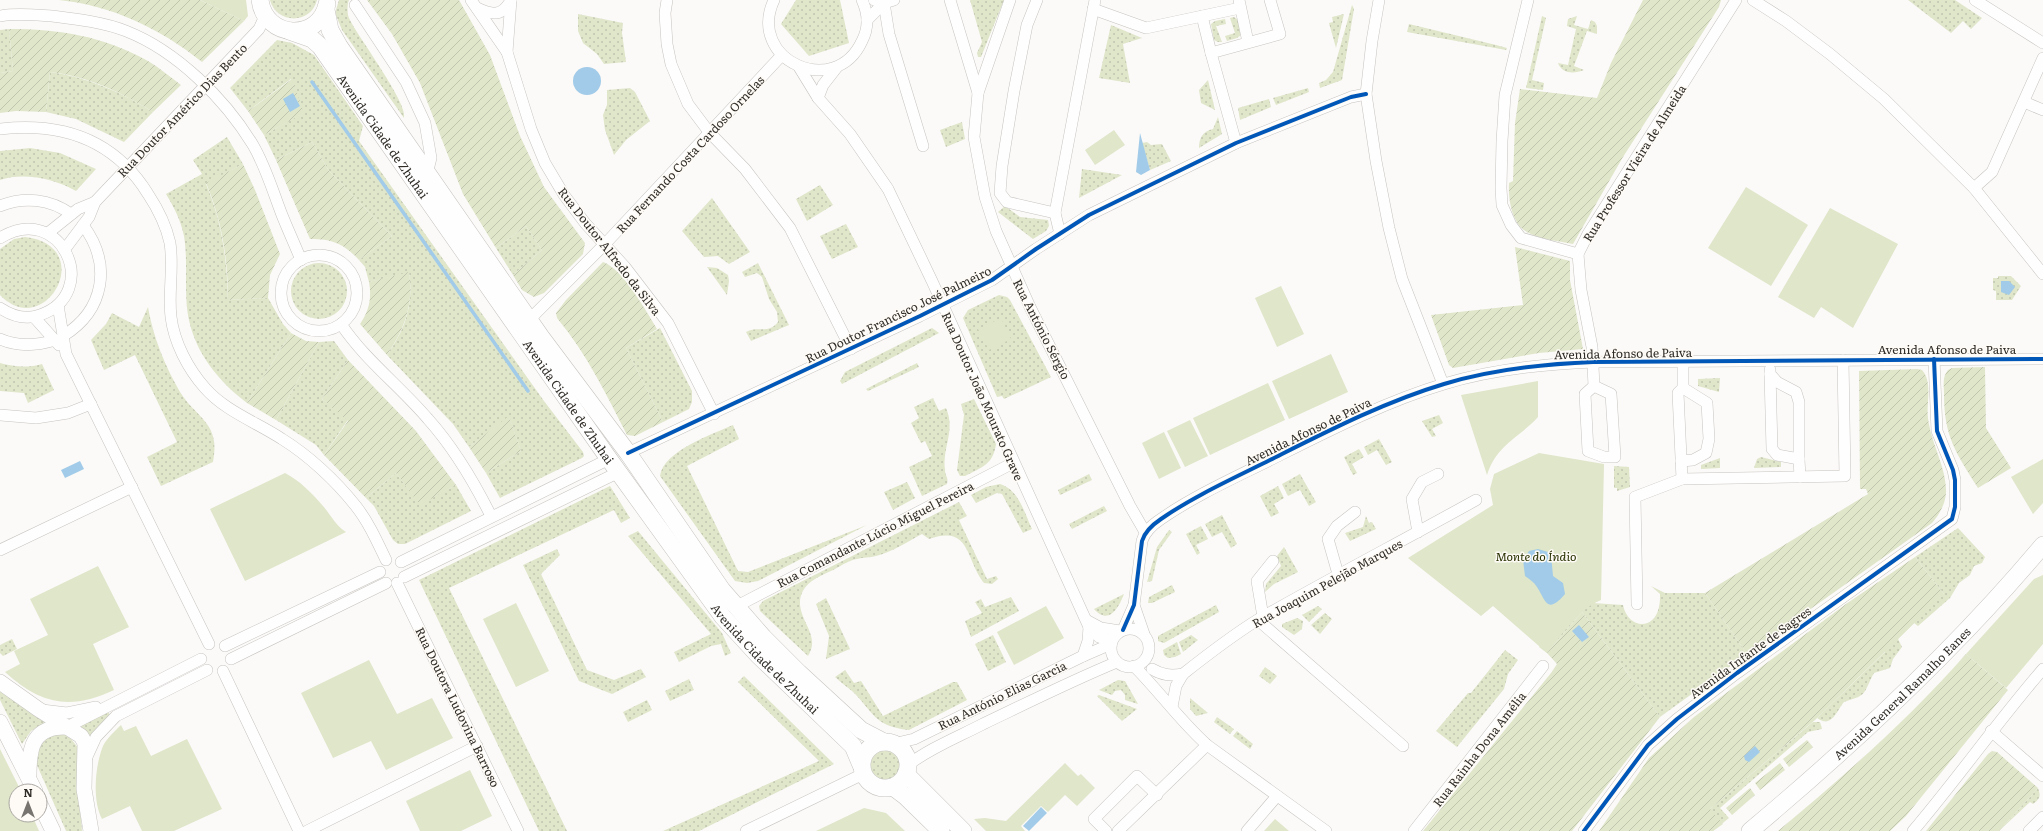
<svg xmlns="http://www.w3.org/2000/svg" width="2043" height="831" font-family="Literata,serif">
<defs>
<pattern id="grass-dots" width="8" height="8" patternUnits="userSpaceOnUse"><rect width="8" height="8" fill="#dfe6ca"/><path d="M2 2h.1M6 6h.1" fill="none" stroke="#c0c5ae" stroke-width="1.8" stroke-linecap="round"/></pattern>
<pattern id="garden-furrows" width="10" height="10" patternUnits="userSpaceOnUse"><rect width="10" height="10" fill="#dfe6ca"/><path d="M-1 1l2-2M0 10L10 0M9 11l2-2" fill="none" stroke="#c0c5ae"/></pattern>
</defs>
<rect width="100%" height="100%" fill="#fcfaf8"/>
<g fill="url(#grass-dots)">
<path d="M270,0H317C311,25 276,24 270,0Z"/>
<path d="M339,0H349C347,4 347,14 349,18C357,36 409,104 404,118L342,30L335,13Z"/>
<polygon points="796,0 840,0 849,43 809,56 781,24"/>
<polygon points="970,0 1004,0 981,57 978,57 977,53 982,42"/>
<polygon points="1908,0 1955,0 1982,18 1971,29 1963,21 1951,33"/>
<polygon points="1352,5 1354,9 1342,80 1320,88 1319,83 1326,80 1333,72"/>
<polygon points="578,14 623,23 622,33 626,62 604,64 597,54 583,43 578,31"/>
<polygon points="1344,14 1336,48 1329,23 1333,22 1332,17"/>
<polygon points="1542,16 1546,18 1532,80 1544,83 1543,90 1526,88"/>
<path d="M1577,16L1574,25L1588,29L1591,20L1595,22L1597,26V34L1587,31L1574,66L1584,70C1574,74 1562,74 1558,63L1568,65L1576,29L1567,26L1568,19Z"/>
<polygon points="1234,17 1238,20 1241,35 1237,38 1227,41 1225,36 1235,33 1230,18"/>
<polygon points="1225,19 1226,24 1216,26 1222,42 1218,42 1214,40 1211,24 1215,21"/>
<polygon points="1409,24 1496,45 1507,48 1506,50 1407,32"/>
<polygon points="1111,25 1142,38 1123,44 1130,83 1099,78"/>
<polygon points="9,29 13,71 0,73 0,30"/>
<path d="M277,40L292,43L314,55L363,126L359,141L544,401L583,452L584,456L582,458L500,498L486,473L521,451L509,417L469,447L453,424L387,355C405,329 414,305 409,273L369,282L365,267L359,260L392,236L329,171L312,142L276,160L264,135L303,113L291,79L248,111L230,88Z"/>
<path d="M50,72C87,77 121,92 153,112L124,142L76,119L46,112Z"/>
<polygon points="1208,80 1215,110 1201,103 1199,90"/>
<polygon points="630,88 635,92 650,121 626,140 614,155 605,130 603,115 607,105 607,90"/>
<polygon points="1308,88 1309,92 1276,105 1273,98"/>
<polygon points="1269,99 1271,107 1240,120 1238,108"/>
<path d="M1218,117L1222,134L1199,148C1199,138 1203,131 1213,129Z"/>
<polygon points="962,122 965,139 946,147 940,130"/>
<path d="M227,137L243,164L206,184C222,222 227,259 228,300L268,298L283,324L291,333L247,403C222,384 200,359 191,328C182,298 189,266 184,236C181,221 174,207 166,194L202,174L193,160Z"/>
<polygon points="1147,142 1151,145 1162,144 1171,161 1150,170 1142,143"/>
<path d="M30,148L60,153L96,169L76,191C55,179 24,172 0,180V151Z"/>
<polygon points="1082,169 1122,175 1079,198"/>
<polygon points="820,185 833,205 807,221 796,199"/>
<polygon points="712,198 750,252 729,264 718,256 704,257 682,231"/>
<polygon points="1005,206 1020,217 1048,220 1049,226 1046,231 1033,239 998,212"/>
<polygon points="846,224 858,247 832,259 820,236"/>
<polygon points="526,226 542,250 513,275 496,248"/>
<path d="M25,237C99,246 45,342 0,295V249L14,239Z"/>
<path d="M758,263L789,325L751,341L746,332C759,325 767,335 778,322L777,312L769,299L762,277L757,273L745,277L742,272Z"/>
<circle cx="319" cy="291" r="28"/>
<polygon points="707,267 717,268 728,275 729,281 727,295"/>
<polygon points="1998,276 2011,276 2021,286 2012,300 1996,300 1996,291 1993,290 1993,278 1998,278"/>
<polygon points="999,295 1007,297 1010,300 1051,377 1004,399 1002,396 997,397 963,318 968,310"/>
<path d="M148,307C153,337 165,366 180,392C197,419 221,423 213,462L161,486L147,457L177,442L135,355L104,370L91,340L106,324L112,313L139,327Z"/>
<polygon points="660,328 692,391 692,402 689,409 663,422 626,348"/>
<polygon points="932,328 939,333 842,384 840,381 845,372"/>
<polygon points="334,341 348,360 322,399 344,416 371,386 324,455 316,445 276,420 319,342"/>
<path d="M0,363C14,367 28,368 42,364L54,390L28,403L24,393L0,391Z"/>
<polygon points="917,363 919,367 868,391 866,389"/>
<polygon points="1720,378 1719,392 1698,386 1698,379"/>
<path d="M933,398L939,411L946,408C956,431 942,447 945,470C945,476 949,478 947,484L922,496L909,467L932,456L925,441L921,443L911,423L919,418L914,407Z"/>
<path d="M974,399L996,444C993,465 982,467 965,476H960L957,470L964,415L961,404Z"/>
<polygon points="1439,415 1443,423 1432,429 1436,436 1432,437 1422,421"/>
<path d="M733,425L739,439L687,466L738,571L748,572L867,525L758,581L747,583L735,581L660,476C663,451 713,434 733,425Z"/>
<polygon points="1379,439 1392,462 1386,465 1377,450 1368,455 1364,447"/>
<polygon points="1359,449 1364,457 1352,464 1357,473 1353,475 1344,457"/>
<polygon points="1761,457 1781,462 1781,467 1754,468 1757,459"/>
<polygon points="1720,458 1720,468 1701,469 1701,465"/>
<polygon points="1614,466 1629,467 1630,487 1617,491 1617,488 1614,488"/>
<polygon points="396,473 420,504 456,485 471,511 405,544 398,544 393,540 374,506 366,498"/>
<polygon points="1089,474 1092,480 1060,495 1058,490"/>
<polygon points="1300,474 1316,502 1309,506 1300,490 1288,496 1282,484"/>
<polygon points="907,482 915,498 893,510 884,492"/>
<path d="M1000,484C1019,490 1024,512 1032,529L1023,533L1002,494L997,493L976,503L971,495L986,487Z"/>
<polygon points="610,486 630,518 621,523 614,510 449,588 567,831 539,831 419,580"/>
<polygon points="1278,486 1284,498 1274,504 1279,513 1271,517 1260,496"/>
<path d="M959,502L967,516L959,520L987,579L996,576L998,579L992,584L984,583C965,559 971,524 929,539L922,534C907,542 892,552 876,556C870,558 863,557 857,559C850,560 842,565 835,569C819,577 799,583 800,605C802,624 820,637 808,656L760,611L759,606L763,601Z"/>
<polygon points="1104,506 1107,511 1072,529 1069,524"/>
<polygon points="1222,515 1237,544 1231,548 1222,532 1212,537 1205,524"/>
<polygon points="1366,516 1369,523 1372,522 1376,529 1350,541 1345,533 1363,527"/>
<polygon points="1201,526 1208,539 1196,545 1200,553 1197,555 1186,534"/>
<path d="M1958,528L1985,557L1982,563L1974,566L1970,575L1959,583L1950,598L1918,626L1914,623L1898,639L1902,647L1893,659L1890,668L1874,673C1862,695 1869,694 1844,702C1837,710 1832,729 1817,718L1885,652L1846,604L1944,594L1915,557Z"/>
<polygon points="1169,530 1172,532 1159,550 1152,581 1147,582 1157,547"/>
<polygon points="638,531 722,633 731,653 725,656 721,644 711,646 679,662 674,652 711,634 628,536"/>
<polygon points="1284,547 1298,572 1274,584 1265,592 1266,584 1281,566 1277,556"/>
<polygon points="557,549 560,555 541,574 587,670 614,680 641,669 646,677 612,694 579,681 523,565"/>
<polygon points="1172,585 1175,592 1152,603 1148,603 1149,597"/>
<path d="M1651,586L1665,593H1705L1747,654L1660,717L1582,612L1547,653L1539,647L1545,639L1593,603L1623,605C1628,629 1654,631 1659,607C1660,603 1660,598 1660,594Z"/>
<path d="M1124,594C1119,607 1109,626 1094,609Z"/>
<polygon points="1011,597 1019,611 971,637 965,621 982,613 975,602 981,599 985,607"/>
<polygon points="826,598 850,649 826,659 829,636 816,604"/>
<polygon points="1216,605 1219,612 1164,643 1158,641 1158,636"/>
<polygon points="1318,606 1322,609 1309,622 1302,615"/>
<polygon points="1325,613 1332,619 1320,634 1311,625"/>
<polygon points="1297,618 1303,621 1302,629 1294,635 1282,627 1282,624"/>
<polygon points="993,635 1006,662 988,671 975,644"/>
<polygon points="1191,635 1198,640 1183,652 1179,642"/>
<polygon points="12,639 17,649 3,656 0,653 0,645"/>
<polygon points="1177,642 1181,654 1175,657 1168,658 1164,655 1163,650"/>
<polygon points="1505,650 1518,660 1508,674 1504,689 1457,747 1436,731 1468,693 1471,693"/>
<polygon points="1265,667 1277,676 1270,684 1259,676"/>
<path d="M845,670L854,683L861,681L883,716L953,682H957L967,700L909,730C873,726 874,712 852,691C846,686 840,682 835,677Z"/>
<polygon points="744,676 834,764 699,831 663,831 819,761 738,682"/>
<polygon points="689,679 694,690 670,701 665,691"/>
<polygon points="1118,680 1125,681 1138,704 1125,700 1125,695 1121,690 1115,691 1112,695 1099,690"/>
<polygon points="0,690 47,721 31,731 22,744 0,700"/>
<polygon points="1099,695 1137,709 1122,721 1097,696"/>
<polygon points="1190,698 1208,713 1196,716 1190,709"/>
<polygon points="647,700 652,710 628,722 623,712"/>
<polygon points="108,712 110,715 91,738 78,726"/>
<polygon points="1217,717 1234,729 1230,734 1214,722"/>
<polygon points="1813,722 1820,722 1822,729 1808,732 1720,808 1729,818 1713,831 1649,758 1710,809"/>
<polygon points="1237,731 1253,744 1250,749 1233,736"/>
<polygon points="54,735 65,735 71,739 80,750 79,793 82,831 66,831 36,763 35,756 43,740"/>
<circle cx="884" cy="764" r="16"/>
<path d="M2038,788C2041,796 2040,799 2033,804L2030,802L1999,831Z"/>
</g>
<g fill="#dfe6ca">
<polygon points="200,0 246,0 248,16 244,21"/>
<polygon points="1114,130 1125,145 1095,165 1085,150"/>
<polygon points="1746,187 1808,225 1771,286 1708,248"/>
<polygon points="1830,208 1898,244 1853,328 1821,307 1814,318 1778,297"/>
<polygon points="1281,286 1304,334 1277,347 1255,298"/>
<polygon points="1001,318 1011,339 989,350 978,329"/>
<polygon points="1331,354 1348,392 1289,419 1272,381"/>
<path d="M1538,381V417C1519,438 1497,444 1487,475L1461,395Z"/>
<polygon points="1268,383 1285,420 1210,455 1193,418"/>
<polygon points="1190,420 1208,456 1185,467 1167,431"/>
<polygon points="1164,432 1181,468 1159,479 1142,443"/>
<path d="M1539,453L1604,464L1601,600C1578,609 1562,635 1547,653L1493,606L1481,616L1408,558L1493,505L1490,489L1494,474Z"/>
<polygon points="2043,459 2043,503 2033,514 2011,477"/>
<path d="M285,473C299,480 313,494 323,506C331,515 335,525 346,532L245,581L210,509Z"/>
<path d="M98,566L129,627L93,644L114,690C70,711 40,704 5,672L20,664L14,651L48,635L30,599Z"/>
<polygon points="2043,575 2043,644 2006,688 1966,654 2034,579"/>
<polygon points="516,603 549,671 516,687 483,619"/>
<polygon points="1046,606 1064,638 1014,665 997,632"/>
<polygon points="369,660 397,714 432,698 453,738 386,770 371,741 333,758 301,693"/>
<path d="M121,725L124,731L136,726L151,756L187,739L222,809L174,831H142L130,806L102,819C92,800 95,766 103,746C107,738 115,731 121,725Z"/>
<polygon points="0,749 21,791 16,791 16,815 32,815 39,831 0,831"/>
<polygon points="1065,763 1078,776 1081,774 1095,788 1077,806 1065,795 1048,812 1041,806 1021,826 1025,831 986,831 974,819 985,818 1006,821"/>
<polygon points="470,770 492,816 461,831 420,831 406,801"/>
<polygon points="864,808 886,813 905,831 816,831"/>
<polygon points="1275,819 1289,831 1264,831"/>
</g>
<g fill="url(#garden-furrows)">
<path d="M59,0H200L244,21L202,62C161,29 111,5 59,0Z"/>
<polygon points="367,0 459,0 490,55 520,136 544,187 585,243 583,254 544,293 534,297 522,290 513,275 542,250 526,226 496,248 463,194 420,83 392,34"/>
<path d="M1643,0H1721L1719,7L1623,157L1573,244C1559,241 1543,240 1531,234C1512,227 1508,200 1509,183L1513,181L1515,123L1520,89L1597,98L1611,63Z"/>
<path d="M9,29C60,29 103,36 148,61C160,68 170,77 181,85L153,112C121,92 87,76 50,72L46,112L16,111L0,113V73L13,71Z"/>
<polygon points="292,79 304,113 264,135 248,111"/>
<path d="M312,142L329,171L392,236L359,260C344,244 333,239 310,239L276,160Z"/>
<path d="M243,164L255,190L280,254L270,275L268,298L228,300C228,260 222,221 206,183Z"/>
<polygon points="1515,247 1570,261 1570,280 1583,349 1539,353 1453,368 1449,365 1431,315 1523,305"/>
<path d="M603,262C622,268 647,312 657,329L626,348L663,422L635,436L627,435C606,394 587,354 557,318L556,313L566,300Z"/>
<path d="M409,272C414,304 405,328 387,355L360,324C369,311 372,298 369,282Z"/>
<polygon points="291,333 306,341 319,342 276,420 247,403"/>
<polygon points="348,360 416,431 456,485 420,505 396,473 366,498 324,455 348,421 322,399"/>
<path d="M1985,367L1986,428L2011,468L1978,488C1956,453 1944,437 1944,394C1944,385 1942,377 1948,370L1952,368Z"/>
<path d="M1917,369L1922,370C1933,382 1926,403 1928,418C1931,444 1947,468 1946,493C1945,505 1939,515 1932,523L1747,654L1705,593L1868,494L1866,489H1860L1859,371Z"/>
<polygon points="509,416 521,451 486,473 469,447"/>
<polygon points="1915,557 1944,594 1815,720 1710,809 1723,824 1713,831 1599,831 1649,758 1694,717 1846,604"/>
<polygon points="1582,612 1660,717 1572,831 1423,831 1551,673 1557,664 1547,653"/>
<path d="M1966,654L2008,690L1906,816L1890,831H1778C1844,776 1909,719 1966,654Z"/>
<polygon points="1807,740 1813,747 1789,767 1783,759"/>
<polygon points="1992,751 1997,752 2038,788 1999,831 1926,831 1988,754"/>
<polygon points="1780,763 1785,770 1760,790 1755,783"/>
<polygon points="1750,788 1755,795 1732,815 1726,808"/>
</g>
<g fill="#a1cbe8">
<circle cx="587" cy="81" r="14"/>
<polygon points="293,93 300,106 290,112 283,99"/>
<polygon points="1140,133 1150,170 1141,175 1136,172"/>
<polygon points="2001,281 2009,281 2015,287 2009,295 2001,292"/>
<polygon points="80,461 84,469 65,478 61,470"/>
<path d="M1538,549L1548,552L1551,555L1553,576L1563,583L1565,594C1547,615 1546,601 1537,587C1534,582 1529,579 1525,576L1523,560L1529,551Z"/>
<polygon points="1579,625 1589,637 1582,642 1572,631"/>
<polygon points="1755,746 1760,752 1749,762 1745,760 1744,756"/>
<polygon points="1041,807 1047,813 1029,831 1023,826"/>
</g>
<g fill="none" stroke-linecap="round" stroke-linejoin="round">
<polyline stroke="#a1cbe8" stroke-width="3.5" points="312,82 528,391"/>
<defs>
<g id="street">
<polyline points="471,0 507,52 531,129 545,163 564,195 585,223 625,267 668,323 714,414"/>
<polyline points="667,0 665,13 667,44 671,64 688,104 709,132 745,169 790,228 851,349"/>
<path d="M774,0C746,60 835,100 862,41C869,28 868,13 862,0"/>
<polyline points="874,0 884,3 889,34 923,146"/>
<polyline points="950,0 978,93"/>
<polyline points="1010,0 978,93 974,137 985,197 996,231 1030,307 1130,506 1145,532"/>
<polyline points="1037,0 1027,25 1014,91 1002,166 1000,193 1007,202 1055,213"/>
<polyline points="1239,0 1248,42"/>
<polyline points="1379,0 1372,41 1366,94 1376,161 1389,228 1402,279 1443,384"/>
<polyline points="1528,0 1505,95 1502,141 1501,188 1502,205 1511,225 1521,238 1578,254"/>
<polyline points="1753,0 1786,21 1830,54 1884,99 1974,188 2043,274"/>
<polyline points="1975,0 2043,43"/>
<polyline points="355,5 406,82 425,123 431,158 427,174"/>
<path d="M477,8C492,15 502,17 511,0"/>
<polyline points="1093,9 1146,28 1240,8"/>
<path d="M0,16C16,13 35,15 52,16C76,19 103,22 126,31C177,51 225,99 253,145C266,167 273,192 282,215C288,230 295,245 301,260"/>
<polyline points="1202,16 1211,53"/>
<polyline points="867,20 884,3 894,0"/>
<polyline points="507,52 511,0"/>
<polyline points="799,67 818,98"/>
<polyline points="837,67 823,85 818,98 850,134 888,189 932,281 1089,627 1099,637 1111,641"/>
<polyline points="2024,102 2043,110"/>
<path d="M0,129C62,122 114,139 148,194C158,209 166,225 170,243C174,268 168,292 171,317C174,342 188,369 205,388C225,411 256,422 282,439C308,455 335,480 355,505C368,521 377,541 386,560"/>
<polyline points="1236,143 1211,53 1280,34 1270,0"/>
<polyline points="1974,188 1992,172 2043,58"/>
<path d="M0,206C24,196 50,199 71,214"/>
<polyline points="48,233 78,209 95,202"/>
<polyline points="1060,234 1055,213 1095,0"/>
<path d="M0,238C61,200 103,293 40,315C26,320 12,316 0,308"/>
<polyline points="65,249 89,217 95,202 259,29 265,16"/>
<circle cx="319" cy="293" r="38"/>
<polyline points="58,305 66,354 209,644"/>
<polyline points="34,317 59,345"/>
<polyline points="529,320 605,244 782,55"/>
<path d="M341,324C365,360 400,386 428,419C454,448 474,482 491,516"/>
<path d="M63,336C105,310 112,264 83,225"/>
<path d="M0,339C18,347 36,346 55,340"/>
<polyline points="1770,370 1770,374 1777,382 1796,392 1799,402 1799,459"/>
<polyline points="1770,374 1772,449 1777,455 1799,459 1800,477"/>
<polyline points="1594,386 1611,394 1615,457 1604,457 1588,451 1585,394 1594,386 1592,347 1581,290 1578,254 1588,234 1736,0"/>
<polyline points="0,415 36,418 68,413 91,404"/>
<polyline points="628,453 920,316 992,280 1036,249 1089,215 1236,143 1351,97 1366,94"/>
<polyline points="1681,461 1693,460 1706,453 1709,439 1707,403 1683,388"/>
<polyline points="1682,479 1678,393 1683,388 1683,361"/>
<polyline points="1418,532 1412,499 1422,482 1438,474"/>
<polyline points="0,550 132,487"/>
<polyline points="401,562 609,459"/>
<polyline points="1338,574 1328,539 1337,526 1355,512"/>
<polyline points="404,577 619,472"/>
<polyline points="397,583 518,831"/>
<polyline points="1637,604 1635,497 1682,479 1845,476 1843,360"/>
<polyline points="1134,605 1144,634"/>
<polyline points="737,606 1013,463"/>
<polyline points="1263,617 1257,581 1273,561"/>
<polyline points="1258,620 1403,746"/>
<polyline points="1088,621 1101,628 1120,631"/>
<circle cx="1130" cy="648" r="19"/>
<path d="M1123,630L1134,605L1142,541C1145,531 1152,525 1161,519C1194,496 1234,478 1270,460C1326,432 1384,402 1444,384C1493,369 1543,364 1593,362L2043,359"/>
<polyline points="225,646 380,572"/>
<polyline points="1083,656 1088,641 1089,627"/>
<polyline points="231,659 386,583"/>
<path d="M1134,666C1160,692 1180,721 1207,745L1326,831"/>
<path d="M1152,669C1162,675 1170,676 1183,674C1207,655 1233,635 1259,619C1331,578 1404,540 1476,500"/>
<polyline points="223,671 299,831"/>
<polyline points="1172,707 1176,686 1183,674"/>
<polyline points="42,710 67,713 96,707"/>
<polyline points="67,727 201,659"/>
<polyline points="1991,731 2043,776"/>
<polyline points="893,744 914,739 1081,657 1111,644"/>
<polyline points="86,759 96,737 116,716 207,670"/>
<path d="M908,765C930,748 958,737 983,724C1027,703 1071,681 1117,662"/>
<polyline points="307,831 477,746"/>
<polyline points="746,831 863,774"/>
<polyline points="1106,831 1094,819 1137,776 1157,795"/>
<polyline points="1118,831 1207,745"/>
<polyline points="1247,831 1277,796"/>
<polyline points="1414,831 1543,666"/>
<polyline points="1584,831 1648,745 1677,719 1737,673 1952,519 1955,507 1955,480 1953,470 1937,431 1934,359"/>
<path d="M1913,831C1958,778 1998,721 2043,669"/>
<polyline points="2029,831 2043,817"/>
</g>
<g id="secondary">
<polyline points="0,682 38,709 81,736 85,743 84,789 91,831"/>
<polyline points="0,722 35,791"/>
<path d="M29,775C29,747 33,726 67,727"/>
<polyline points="40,804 53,831"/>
</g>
<g id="primary">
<path d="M260,0C265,39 319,42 327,4"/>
<polyline points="326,10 330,30 339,46 541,337 628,453 722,590 763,637 799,673 861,730 884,742"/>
<path id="s1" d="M289,31L312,39L320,46L609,459L723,617L758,655L853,746L861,765"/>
<circle cx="885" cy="765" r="23"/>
<polyline points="906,774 963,831"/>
<polyline points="893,787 905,796 941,831"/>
<path id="s2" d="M1750,831C1855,743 1955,650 2043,545"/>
</g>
</defs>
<use href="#street" stroke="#c6c4c0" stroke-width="12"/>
<use href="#secondary" stroke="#c6c4c0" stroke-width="16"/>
<use href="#primary" stroke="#c6c4c0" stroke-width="18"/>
<use href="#street" stroke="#fffefe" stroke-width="11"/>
<use href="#secondary" stroke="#fffefe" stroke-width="15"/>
<use href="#primary" stroke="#fffefe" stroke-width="17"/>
<defs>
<g id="cycleway">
<polyline points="628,453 920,316 992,280 1036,249 1089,215 1236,143 1351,97 1366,94"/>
<path d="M1123,630L1134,605L1142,541C1145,531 1152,525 1161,519C1194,496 1234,478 1270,460C1326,432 1384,402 1444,384C1493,369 1543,364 1593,362L2043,359"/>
<polyline points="1584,831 1648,745 1677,719 1737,673 1952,519 1955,507 1955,480 1953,470 1937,431 1934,359"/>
</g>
</defs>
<use href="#cycleway" stroke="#fefbf6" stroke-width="6"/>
<use href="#cycleway" stroke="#0057b8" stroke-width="4"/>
</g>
<g text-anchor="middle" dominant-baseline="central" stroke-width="3" stroke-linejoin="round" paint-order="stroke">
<g font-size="12" fill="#2f2c27" stroke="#fefbf6">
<text transform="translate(182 110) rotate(-46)">Rua Doutor Américo Dias Bento</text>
<text stroke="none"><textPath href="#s1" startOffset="145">Avenida Cidade de Zhuhai</textPath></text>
<text transform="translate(690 154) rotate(-47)">Rua Fernando Costa Cardoso Ornelas</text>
<text transform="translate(1634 163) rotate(-58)">Rua Professor Vieira de Almeida</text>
<text transform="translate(610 251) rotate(52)">Rua Doutor Alfredo da Silva</text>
<text transform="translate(898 314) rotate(-26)">Rua Doutor Francisco José Palmeiro</text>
<text transform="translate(1042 329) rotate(63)">Rua António Sérgio</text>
<text x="1947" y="349">Avenida Afonso de Paiva</text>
<text transform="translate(1623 353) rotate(-1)">Avenida Afonso de Paiva</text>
<text transform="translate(983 396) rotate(66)">Rua Doutor João Mourato Grave</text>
<text stroke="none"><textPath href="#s1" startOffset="469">Avenida Cidade de Zhuhai</textPath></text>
<text transform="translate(1308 431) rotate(-26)">Avenida Afonso de Paiva</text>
<text transform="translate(875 534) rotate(-27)">Rua Comandante Lúcio Miguel Pereira</text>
<text transform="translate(1327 583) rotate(-29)">Rua Joaquim Pelejão Marques</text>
<text transform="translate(1750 652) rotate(-36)">Avenida Infante de Sagres</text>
<text stroke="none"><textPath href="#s1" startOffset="793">Avenida Cidade de Zhuhai</textPath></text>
<text stroke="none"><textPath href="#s2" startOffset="205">Avenida General Ramalho Eanes</textPath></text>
<text transform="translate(1002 695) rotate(-26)">Rua António Elias Garcia</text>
<text transform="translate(458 707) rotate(64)">Rua Doutora Ludovina Barroso</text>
<text transform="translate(1479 749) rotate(-52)">Rua Rainha Dona Amélia</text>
</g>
<g font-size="12" font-style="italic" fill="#283100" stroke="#fefbf6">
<text x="1536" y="556">Monte do Índio</text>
</g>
</g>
<g transform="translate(28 803)"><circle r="19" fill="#fefbf6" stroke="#aba8a3"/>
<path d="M0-3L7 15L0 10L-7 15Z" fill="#777470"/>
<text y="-6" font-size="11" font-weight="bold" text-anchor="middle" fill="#2f2c27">N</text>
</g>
</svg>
